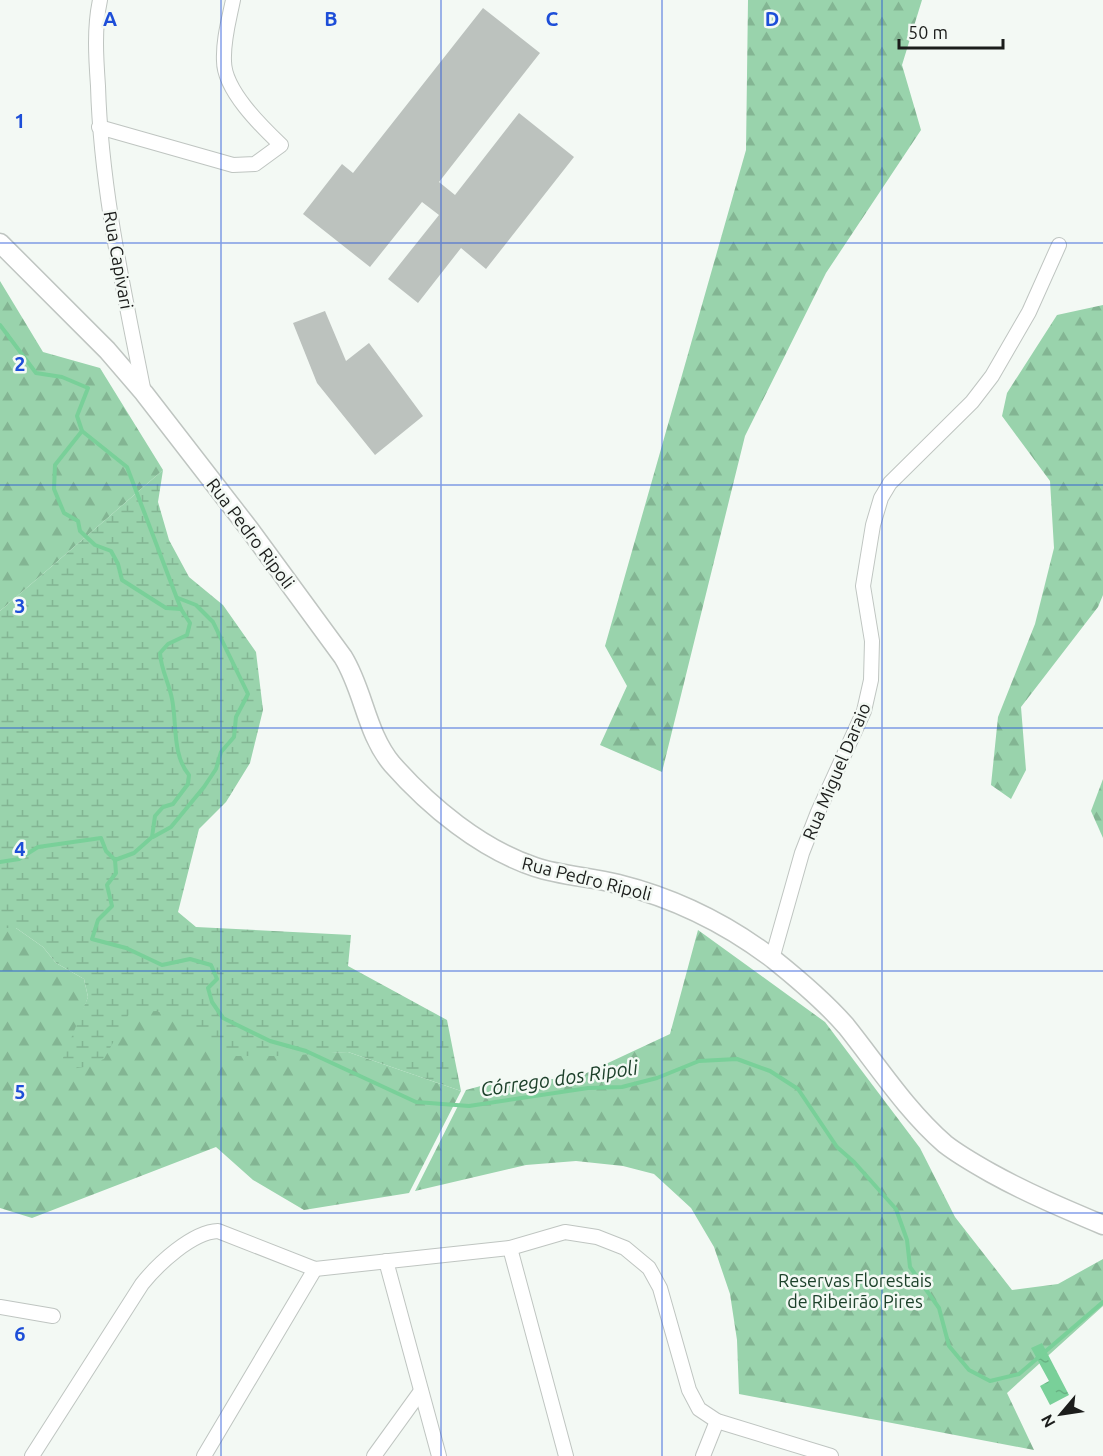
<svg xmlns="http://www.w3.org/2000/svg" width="1103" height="1456" font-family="Ubuntu,sans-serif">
<defs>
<pattern id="forest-firs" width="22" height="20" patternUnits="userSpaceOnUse" patternTransform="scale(1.5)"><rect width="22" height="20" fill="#99d3ac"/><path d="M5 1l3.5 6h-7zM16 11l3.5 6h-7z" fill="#83b593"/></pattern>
<pattern id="wetland-marsh" width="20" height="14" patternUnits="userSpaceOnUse" patternTransform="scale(1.5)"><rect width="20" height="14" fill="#99d3ac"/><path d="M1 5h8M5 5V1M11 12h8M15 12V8" fill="none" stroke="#83b593"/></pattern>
<pattern id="water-ripples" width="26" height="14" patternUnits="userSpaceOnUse" patternTransform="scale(1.5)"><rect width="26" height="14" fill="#79d099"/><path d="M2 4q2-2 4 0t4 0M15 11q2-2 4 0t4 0" fill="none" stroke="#68b283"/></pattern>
</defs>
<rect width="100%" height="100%" fill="#f3f9f4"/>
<g fill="url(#forest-firs)">
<polygon points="748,0 922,0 902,65 921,130 826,273 745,436 662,772 600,745 627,686 605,646 746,150"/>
<polygon points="0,281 43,352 100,368 163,470 0,611"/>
<polygon points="1103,305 1103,595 1098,607 1021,707 1026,770 1011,799 991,785 998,717 1035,624 1054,548 1050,481 1002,416 1007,393 1057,315"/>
<polygon points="1103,779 1103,838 1091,811"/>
<polygon points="0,928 16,928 43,947 56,963 84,979 88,997 83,1011 158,1011 292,1054 348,1052 461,1091 409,1193 304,1210 253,1180 216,1147 32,1218 0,1208"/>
<polygon points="698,930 825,1022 920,1148 955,1217 1012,1290 1058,1284 1103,1259 1103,1306 1007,1393 1034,1450 739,1394 737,1340 730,1294 714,1247 691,1208 654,1174 623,1166 576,1161 526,1165 415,1191 466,1090 488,1084 578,1077 670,1034"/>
</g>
<polygon fill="url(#wetland-marsh)" points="163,470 158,502 169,540 189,577 223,605 256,652 263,710 250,763 226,802 199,829 178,912 196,927 351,935 348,966 447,1020 461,1091 348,1052 281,1056 234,1056 158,1011 130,1012 104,1059 84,1067 65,1070 63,1058 88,997 84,979 56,963 43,947 16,928 0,928 0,611"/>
<polygon fill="url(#water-ripples)" points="1042,1343 1069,1395 1050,1405 1040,1386 1049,1381 1031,1348"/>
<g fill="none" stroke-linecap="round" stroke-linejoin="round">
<g stroke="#79d099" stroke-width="4">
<path d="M0,325L36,373L62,377L88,388L77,416L82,431L127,467L181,609L190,623L187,635L168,644L160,653C161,670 169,683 172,699C177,723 172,755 189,775L188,784L173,804L163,807L155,816L152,837L134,853L115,860L116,873L107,885L112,906L98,920L92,939L126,948L162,965L190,959L211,965L217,979L208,988L212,1002L223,1018L270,1041L306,1051L416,1102L469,1106L588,1088L622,1087L657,1078L699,1061L737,1059L770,1071L798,1089L837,1147L854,1162L896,1209L907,1240L910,1267L939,1308L949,1346L969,1370L990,1381L1019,1374L1103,1302"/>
<polyline points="82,431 55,465 54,489 64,513 78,521 80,531 95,545 111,551 118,564 122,580 166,608 181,609"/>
<polyline points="153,837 171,827 204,787 216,769 221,752 234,737 236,717 248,694 213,622 196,605 178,598"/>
<polyline points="0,862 19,859 38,847 101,838 106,851 115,860"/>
</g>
</g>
<g fill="#bcc2be">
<polygon points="483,8 540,53 439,182 455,195 519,113 574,157 486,269 461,248 418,303 388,279 439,215 422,202 370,267 303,214 342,164 353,173"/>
<polygon points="325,311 346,361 369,343 423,416 375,455 317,383 293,323"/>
</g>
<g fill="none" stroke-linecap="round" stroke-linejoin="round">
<defs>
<g id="minor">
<path d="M100,0C94,28 96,58 98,86C101,190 124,291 144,393"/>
<path d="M99,127L233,165L255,164L281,145C261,126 224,90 224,61C223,40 229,20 233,0"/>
<polyline points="772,959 802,853 818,812 864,711 871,680 872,641 863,586 873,525 881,498 890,483 972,402 992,376 1029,312 1059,245"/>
<polyline points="510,1248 566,1456"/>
<polyline points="386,1261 439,1456"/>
<polyline points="0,1307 53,1316"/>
<path d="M32,1456L142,1284C158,1264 192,1232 218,1231L315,1269L510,1248L565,1232L597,1237L625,1248L649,1268L660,1288L689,1390L699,1409L717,1421L831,1456"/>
<polyline points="204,1456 315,1269"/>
<polyline points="374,1456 421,1391"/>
<polyline points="703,1456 717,1421"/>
</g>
<path id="tertiary" d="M0,243L107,350L144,393L250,530L343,657C364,691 366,733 392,764C430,807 481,849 535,867C562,876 591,877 618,884C674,898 727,924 773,959C798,979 825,1002 846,1026C878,1066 906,1110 945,1144C959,1155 975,1164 991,1173C1027,1193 1065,1209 1103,1225"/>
</defs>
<use href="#minor" stroke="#bfc5c1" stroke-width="16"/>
<use href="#tertiary" stroke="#bfc5c1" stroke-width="21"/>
<use href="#minor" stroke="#fff" stroke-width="14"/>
<use href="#tertiary" stroke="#fff" stroke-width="18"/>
</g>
<path fill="none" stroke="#1d4ed8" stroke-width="1.5" stroke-opacity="0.55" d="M221,0V1456M441,0V1456M662,0V1456M882,0V1456M0,243H1103M0,485H1103M0,728H1103M0,971H1103M0,1213H1103"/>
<g text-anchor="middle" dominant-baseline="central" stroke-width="5" stroke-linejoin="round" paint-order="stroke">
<g font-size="18" fill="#1b1d1b" stroke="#f3f9f4">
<text transform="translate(119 260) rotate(80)">Rua Capivari</text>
<text transform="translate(251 533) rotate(53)">Rua Pedro Ripoli</text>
<text transform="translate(836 771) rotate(-67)">Rua Miguel Daraio</text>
<text transform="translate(587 878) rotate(14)">Rua Pedro Ripoli</text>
</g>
<g font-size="18" fill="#1d422b" stroke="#f3f9f4">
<text x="855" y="1280">Reservas Florestais<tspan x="855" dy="21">de Ribeirão Pires</tspan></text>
</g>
<g font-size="20" font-style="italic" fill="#1d412b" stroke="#f3f9f4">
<text transform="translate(559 1078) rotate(-8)">Córrego dos Ripoli</text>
</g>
</g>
<g font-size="20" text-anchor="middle" font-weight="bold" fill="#1d4ed8" stroke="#f3f9f4" stroke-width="5" stroke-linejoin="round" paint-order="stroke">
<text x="110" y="26">A</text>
<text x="331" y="26">B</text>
<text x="552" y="26">C</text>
<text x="772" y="26">D</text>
<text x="20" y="128">1</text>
<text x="20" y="371">2</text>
<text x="20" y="613">3</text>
<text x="20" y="856">4</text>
<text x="20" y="1099">5</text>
<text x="20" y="1341">6</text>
</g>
<g transform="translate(1061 1414) rotate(241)" stroke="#f3f9f4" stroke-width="4.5" paint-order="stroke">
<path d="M0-4.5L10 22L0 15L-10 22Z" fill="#1b1d1b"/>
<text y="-9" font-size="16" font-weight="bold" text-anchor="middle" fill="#1b1d1b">N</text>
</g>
<path d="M899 39v9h104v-9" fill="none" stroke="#1b1d1b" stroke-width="3"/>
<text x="908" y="39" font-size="18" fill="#1b1d1b" stroke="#f3f9f4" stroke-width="4.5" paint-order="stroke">50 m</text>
</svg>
